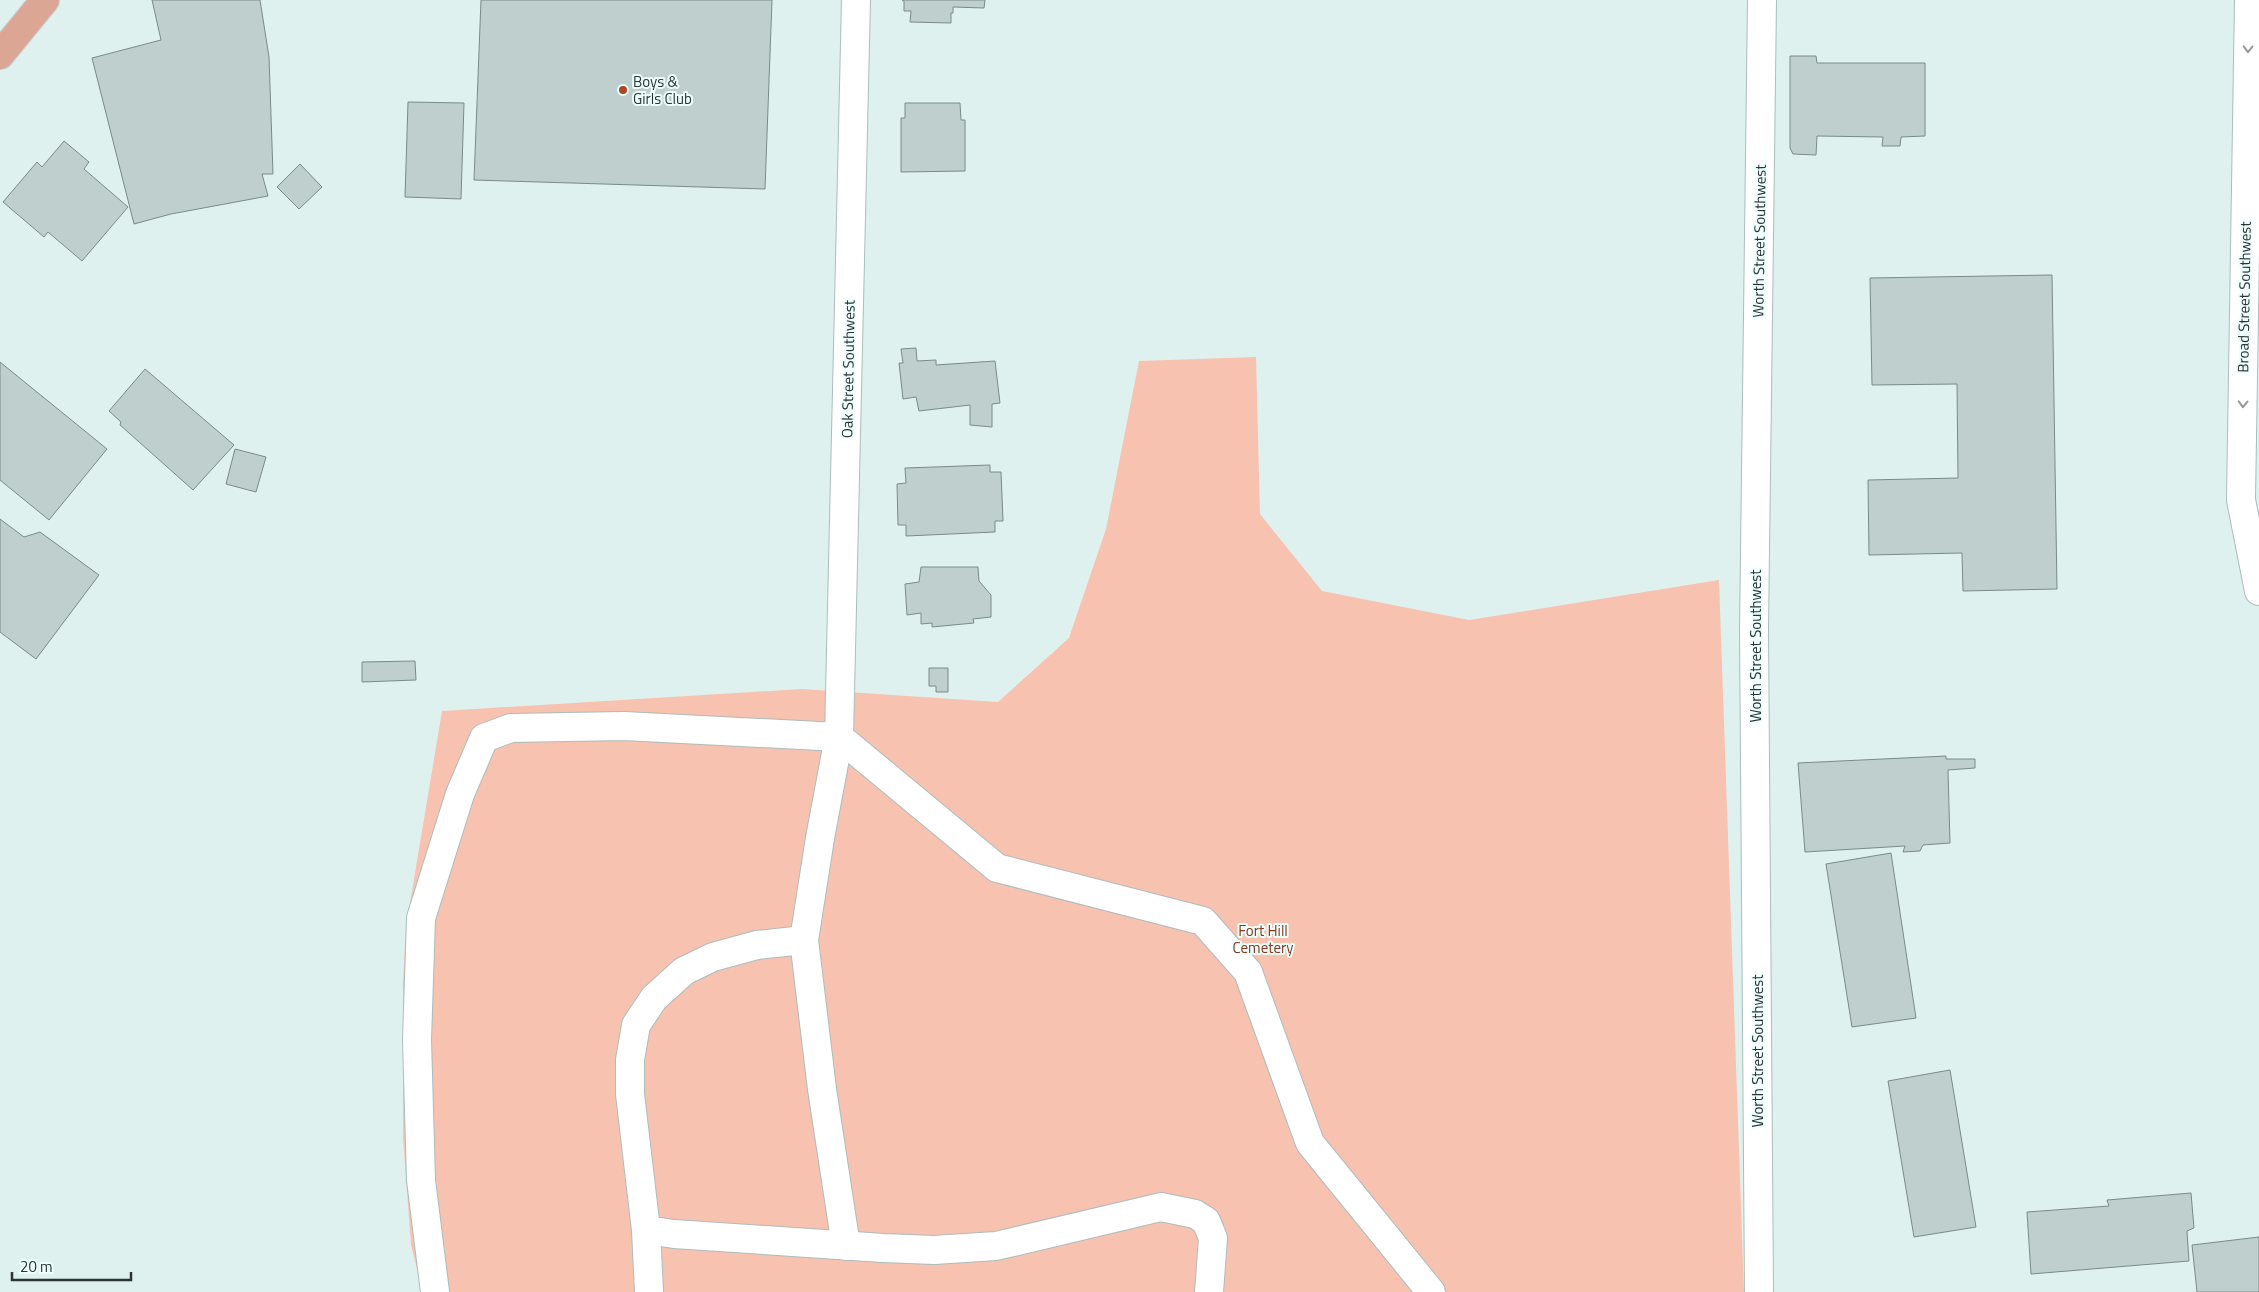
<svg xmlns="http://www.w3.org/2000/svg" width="2259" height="1292" font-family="'Titillium Web',sans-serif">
<rect width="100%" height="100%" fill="#dff1ef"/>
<polygon fill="#f8c2b1" points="1256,357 1260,514 1322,591 1469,620 1719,580 1744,1292 423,1292 411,1245 403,1137 403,982 406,927 442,711 802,689 998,702 1069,638 1106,529 1139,361"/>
<g fill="#becfce" stroke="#7a8a89">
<polygon points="152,0 260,0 269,57 273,174 262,174 268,196 171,214 134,224 92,58 161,40"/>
<polygon points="481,0 772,0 765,189 474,180"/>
<polygon points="902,0 985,0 984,8 953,7 953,13 951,13 951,23 910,22 911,11 904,11 904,1"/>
<polygon points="1790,56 1816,56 1817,63 1925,63 1925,136 1901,137 1900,146 1882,146 1883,137 1817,136 1816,155 1793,154 1790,148"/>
<polygon points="408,102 464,103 461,199 405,197"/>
<polygon points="905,103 960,103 961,120 965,120 965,171 901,172 901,118 905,118"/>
<polygon points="64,141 89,162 84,169 128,207 82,261 48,232 44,237 3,202 37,162 42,167"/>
<polygon points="300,164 322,187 299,209 277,187"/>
<polygon points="2052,275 2057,589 1963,591 1962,553 1869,555 1868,480 1958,478 1957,384 1872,385 1870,278"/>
<polygon points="916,348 917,361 936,360 936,365 995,361 1000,403 992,404 992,427 970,425 970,405 919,411 916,397 903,399 899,363 903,363 901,349"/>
<polygon points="0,362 107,449 49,520 0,480"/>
<polygon points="145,369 234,445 193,490 120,425 121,422 109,411"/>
<polygon points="235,449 266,457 256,492 226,484"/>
<polygon points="990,465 990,472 1001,472 1003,521 995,521 995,532 906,536 906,525 898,525 897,484 906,483 905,468"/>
<polygon points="0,519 24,537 40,532 99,575 36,659 0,632"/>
<polygon points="921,567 978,567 979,581 991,595 991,617 973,619 974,623 932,627 932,623 921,624 921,613 907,615 905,584 919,582"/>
<polygon points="415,661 416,680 362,682 362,662"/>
<polygon points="929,668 948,668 948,692 936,692 936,686 929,686"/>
<polygon points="1946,756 1946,759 1975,759 1975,768 1948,770 1950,843 1923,845 1920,851 1903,852 1905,846 1805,852 1798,763"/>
<polygon points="1891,853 1916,1018 1852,1027 1826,864"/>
<polygon points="1950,1070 1976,1227 1914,1237 1888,1081"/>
<polygon points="2191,1193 2194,1228 2187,1231 2189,1261 2031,1274 2027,1212 2109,1206 2107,1200"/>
<polygon points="2259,1237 2259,1292 2197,1292 2192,1245"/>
</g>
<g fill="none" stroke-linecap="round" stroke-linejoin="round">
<defs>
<g id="minor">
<polyline points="2249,0 2241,500 2259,591"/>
<polyline points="646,1230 674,1234 883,1248 934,1250 996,1246 1161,1207 1195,1214 1206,1221 1213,1238 1209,1292"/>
<polyline points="846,1246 822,1089 804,940 820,838 839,737 856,0"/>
<polyline points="435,1292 421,1180 417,1040 421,918 460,794 484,738 511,728 624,726 839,737 997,868 1203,921 1248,972 1310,1143 1431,1292"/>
<polyline points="649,1292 646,1230 630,1094 630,1060 636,1025 654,998 684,971 713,957 757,945 804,940"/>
<polyline points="1759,1292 1754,630 1762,0"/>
</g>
<polyline id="major" points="0,55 45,0"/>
</defs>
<use href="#minor" stroke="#acbdbb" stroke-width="30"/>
<use href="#major" stroke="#cccece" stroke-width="30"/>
<use href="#minor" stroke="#fff" stroke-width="28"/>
<use href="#major" stroke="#dca695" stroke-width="28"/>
</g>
<defs><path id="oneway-chevron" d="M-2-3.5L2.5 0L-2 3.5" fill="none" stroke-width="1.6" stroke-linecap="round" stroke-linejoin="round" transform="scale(1.25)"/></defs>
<g stroke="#969998">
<use href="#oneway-chevron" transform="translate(2248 49) rotate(91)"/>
<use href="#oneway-chevron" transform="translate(2243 404) rotate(91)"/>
</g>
<circle fill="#ae4624" stroke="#ecfffd" stroke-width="2" cx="623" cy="90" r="5"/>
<g text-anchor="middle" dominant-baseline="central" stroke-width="4" stroke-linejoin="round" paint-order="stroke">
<g font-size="15" fill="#2c3332" stroke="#ecfffd" text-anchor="start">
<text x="633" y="81">Boys &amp;<tspan x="633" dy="17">Girls Club</tspan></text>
</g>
<g font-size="15" fill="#2c3332" stroke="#ecfffd">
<text transform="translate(1759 241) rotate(-89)">Worth Street Southwest</text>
<text transform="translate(2244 297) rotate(-89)">Broad Street Southwest</text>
<text transform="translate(848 369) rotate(-89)">Oak Street Southwest</text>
<text transform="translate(1755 646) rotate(-90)">Worth Street Southwest</text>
<text transform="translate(1757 1051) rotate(-90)">Worth Street Southwest</text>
</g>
<g font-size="15" fill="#88361b" stroke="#ecfffd">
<text x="1263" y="930">Fort Hill<tspan x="1263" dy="17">Cemetery</tspan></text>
</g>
</g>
<path d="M12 1272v8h119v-8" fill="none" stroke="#2c3332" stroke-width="2.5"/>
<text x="20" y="1272" font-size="15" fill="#2c3332" stroke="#ecfffd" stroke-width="4" paint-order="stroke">20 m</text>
</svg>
